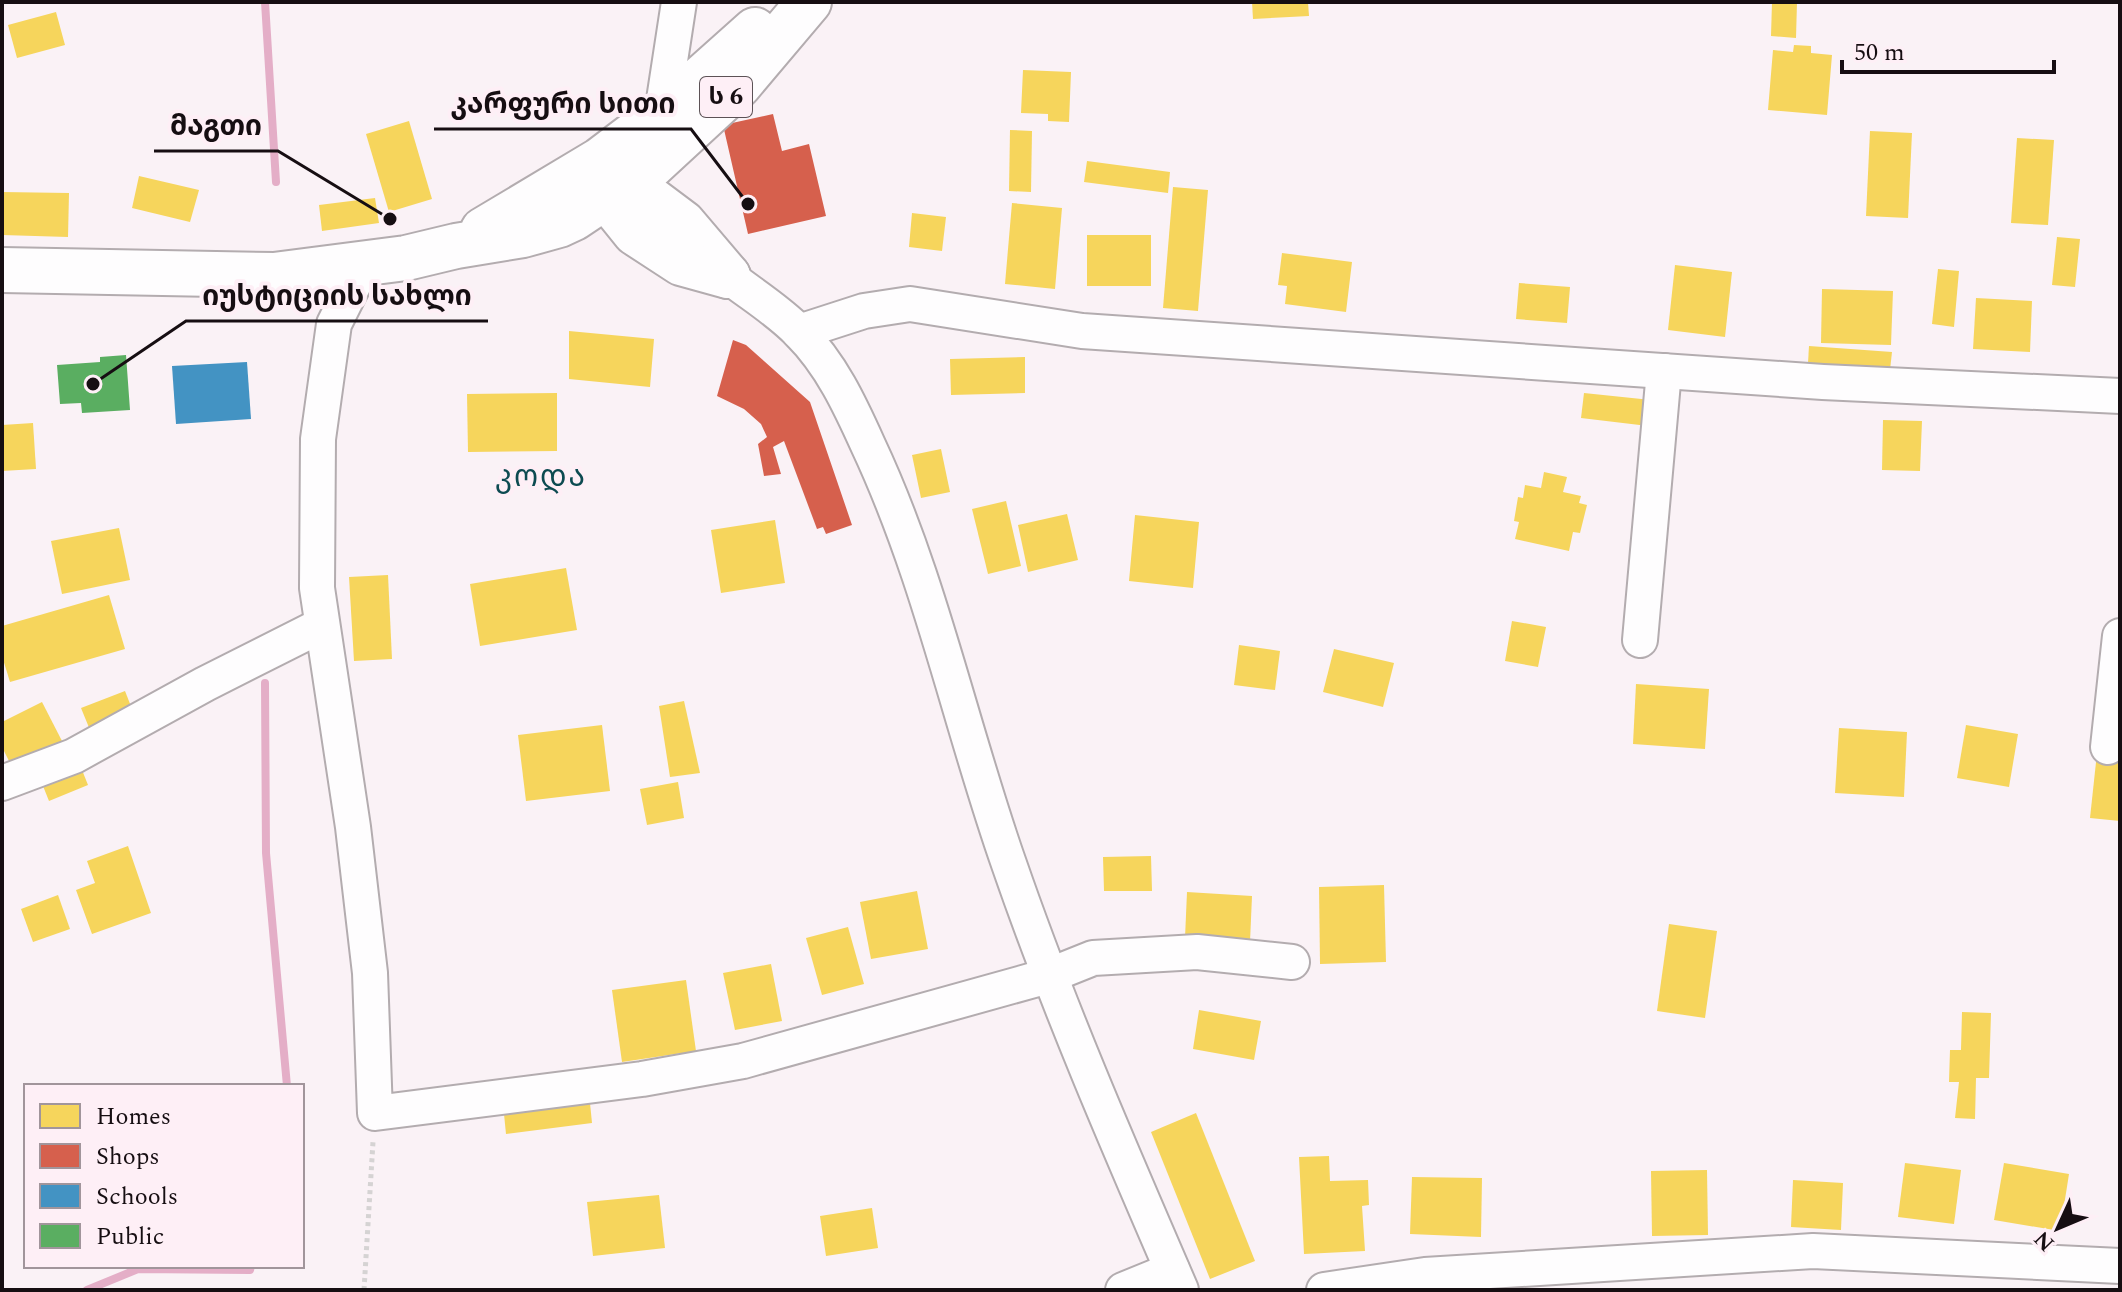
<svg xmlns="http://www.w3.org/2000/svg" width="2122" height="1292" font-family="Spectral,'Noto Sans Georgian',serif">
<rect width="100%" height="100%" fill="#faf2f6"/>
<g fill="#f6d55c">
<polygon points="1252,2 1308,2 1309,16 1253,19"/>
<polygon points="1772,2 1797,2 1796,38 1771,36"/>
<polygon points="56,12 65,45 17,58 8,25"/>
<polygon points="1794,45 1811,46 1811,53 1832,55 1827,115 1768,110 1773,50 1793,52"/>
<polygon points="1023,70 1071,72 1069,122 1048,121 1048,114 1021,113"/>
<polygon points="409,121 432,199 389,212 366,134"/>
<polygon points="1010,130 1032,131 1031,192 1009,191"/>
<polygon points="1870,131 1912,133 1908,218 1866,216"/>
<polygon points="2017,138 2054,140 2048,225 2011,223"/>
<polygon points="1087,161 1170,172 1168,193 1084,182"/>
<polygon points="139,176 199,190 190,222 132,208"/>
<polygon points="1173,187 1208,190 1198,311 1163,308"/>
<polygon points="2,192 69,193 68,237 2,235"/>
<polygon points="375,198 379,223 322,231 319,205"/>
<polygon points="1012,203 1062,208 1055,289 1005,284"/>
<polygon points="912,213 946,217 942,251 909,247"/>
<rect x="1087" y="235" width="64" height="51"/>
<polygon points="2057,237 2080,239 2075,287 2052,285"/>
<polygon points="1282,253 1352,262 1346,312 1285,304 1287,286 1278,285"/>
<polygon points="1675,265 1732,272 1725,337 1668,330"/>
<polygon points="1938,269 1959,271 1954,327 1932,324"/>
<polygon points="1519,283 1570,287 1567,323 1516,319"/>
<polygon points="1822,289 1893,291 1891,345 1821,343"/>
<polygon points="1976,298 2032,301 2030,352 1973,349"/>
<polygon points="569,331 654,339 650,387 569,379"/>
<polygon points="1809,346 1892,352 1890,370 1808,363"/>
<polygon points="1025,357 1025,393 951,395 950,359"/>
<polygon points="557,393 557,451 468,452 467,394"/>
<polygon points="1584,393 1651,400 1648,426 1581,418"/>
<polygon points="1883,420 1922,421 1920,471 1882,470"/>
<polygon points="33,423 36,469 2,471 2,425"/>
<polygon points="941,449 950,492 921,498 912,455"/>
<polygon points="1544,472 1567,477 1563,492 1581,496 1579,503 1587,505 1580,533 1573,532 1569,551 1515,539 1519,522 1514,521 1518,497 1523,498 1525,485 1541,488"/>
<polygon points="1006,501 1021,566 988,574 972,509"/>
<polygon points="1067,514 1078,560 1028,572 1018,525"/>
<polygon points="1135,515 1199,522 1193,588 1129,581"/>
<polygon points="775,520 785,583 721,593 711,530"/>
<polygon points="119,528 130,580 62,594 51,541"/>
<polygon points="566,568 577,630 480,646 470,584"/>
<polygon points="388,575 392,659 354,661 349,577"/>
<polygon points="109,595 125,649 10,682 2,656 2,626"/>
<polygon points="1512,621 1546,627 1538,667 1505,661"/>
<polygon points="1239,645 1280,651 1275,690 1234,685"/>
<polygon points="1334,649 1394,663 1383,707 1323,692"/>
<polygon points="1636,684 1709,689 1705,749 1633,744"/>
<polygon points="125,691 134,714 90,730 81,708"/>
<polygon points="684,701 700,773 670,777 659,706"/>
<polygon points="42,702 62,741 12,767 2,747 2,722"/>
<polygon points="602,725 610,791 526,801 518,735"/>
<polygon points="1966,725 2018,734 2009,787 1957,778"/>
<polygon points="1839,728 1907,732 1904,797 1835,793"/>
<polygon points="2097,753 2120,755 2120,821 2090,818"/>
<polygon points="80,765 88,785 49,801 41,781"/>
<polygon points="678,782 684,818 647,825 640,789"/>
<polygon points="128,846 151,913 92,934 76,890 95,883 87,861"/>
<polygon points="1151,856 1152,891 1104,891 1103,857"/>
<polygon points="1384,885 1386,962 1320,964 1319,887"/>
<polygon points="917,891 928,949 871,959 860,902"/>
<polygon points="1187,892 1252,896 1250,942 1185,938"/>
<polygon points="58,895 70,929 33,942 21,909"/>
<polygon points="1669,924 1717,931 1705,1018 1657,1011"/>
<polygon points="848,927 864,984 822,995 806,938"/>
<polygon points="771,964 782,1021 735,1030 723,973"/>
<polygon points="686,980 696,1051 622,1062 612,990"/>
<polygon points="1199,1010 1261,1021 1254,1060 1193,1049"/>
<polygon points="1962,1012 1991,1013 1989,1078 1976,1078 1975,1119 1955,1118 1959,1082 1949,1082 1950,1050 1961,1050"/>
<polygon points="589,1093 592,1123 506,1134 503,1104"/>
<polygon points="1196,1113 1255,1261 1210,1279 1151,1132"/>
<polygon points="1329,1156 1330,1181 1368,1180 1369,1205 1362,1206 1365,1251 1304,1254 1299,1157"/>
<polygon points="1905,1163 1961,1170 1954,1224 1898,1217"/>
<polygon points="2004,1163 2069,1174 2060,1231 1994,1220"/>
<polygon points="1707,1170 1708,1235 1652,1236 1651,1171"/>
<polygon points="1412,1177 1482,1178 1481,1237 1410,1234"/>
<polygon points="1793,1180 1843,1183 1841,1230 1791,1227"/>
<polygon points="659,1195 665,1248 593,1256 587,1202"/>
<polygon points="872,1208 878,1248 826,1256 820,1216"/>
</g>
<g fill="#d6604d">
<polygon points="773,114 782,151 809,144 826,216 748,234 723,125"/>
<polygon points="733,340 746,345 810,402 852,525 826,534 823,527 817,529 784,441 773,447 781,474 764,476 758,444 767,437 761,424 744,409 717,396"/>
</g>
<polygon fill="#4393c3" points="247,362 251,419 176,424 172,366"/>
<polygon fill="#5aae61" points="126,355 130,410 82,413 81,403 60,404 57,365 100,362 100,357"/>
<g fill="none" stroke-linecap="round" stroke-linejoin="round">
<g stroke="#e4aec7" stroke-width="8">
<polyline points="265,2 276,182"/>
<polyline points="265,683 266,853 287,1086"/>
<polyline points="87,1290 138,1269 250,1270 251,1266"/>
</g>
<defs>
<g id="minor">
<polyline points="662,113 679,2"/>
<polyline points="364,264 334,324 318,439 317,588 353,827 370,973 375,1113 642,1079 743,1061 1048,976 1093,958 1197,952 1292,962"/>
<path d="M728,276C751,294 779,311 799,332C831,364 850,405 868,445C931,579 960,725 1009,864C1059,1009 1120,1149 1181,1290"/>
<polyline points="799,332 864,311 910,304 1082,331 1823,382 2120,396"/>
<polyline points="1640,640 1664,371"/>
<polyline points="2108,747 2120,636"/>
<polyline points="2,783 74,756 205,684 322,625"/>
<polyline points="1123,1290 1172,1270"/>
<polyline points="1324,1290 1425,1275 1813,1251 2120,1266"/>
</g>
<g id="highway">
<polyline points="609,166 632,180 643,193 683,223 728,276"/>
<polyline points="602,171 606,197 635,233 681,263 728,276"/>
<polyline points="483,230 600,160 662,113 755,30"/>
<polyline points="2,270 274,275 406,258 456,246 523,235 559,225 574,218 649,168 739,85 809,2"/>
</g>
</defs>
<use href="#minor" stroke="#b3acaf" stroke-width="38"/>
<use href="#highway" stroke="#b3acaf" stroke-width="48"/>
<polyline stroke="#d5d3d3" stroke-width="5" stroke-dasharray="4 4" stroke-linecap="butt" points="364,1290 373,1142"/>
<use href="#minor" stroke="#fefdfe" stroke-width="34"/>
<use href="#highway" stroke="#fefdfe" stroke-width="44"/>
</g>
<g text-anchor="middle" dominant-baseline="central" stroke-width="8" stroke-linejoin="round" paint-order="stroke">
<rect fill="#feeff6" stroke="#5c5256" stroke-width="2" x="700" y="77" width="52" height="40" rx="6"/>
<g font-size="24" font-weight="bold" fill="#160e12">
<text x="726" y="97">ს 6</text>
</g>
<g font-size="30" letter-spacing="2" fill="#0d4b51" stroke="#feeff6">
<text x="541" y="477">კოდა</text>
</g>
</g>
<path fill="none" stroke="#160e12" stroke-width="3" d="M748 204L691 129H434M390 219L278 151H154M93 384L186 321H488"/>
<g fill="#160e12" stroke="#feeff6" stroke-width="3">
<circle cx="748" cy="204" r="8"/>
<circle cx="390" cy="219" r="8"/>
<circle cx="93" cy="384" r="8"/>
</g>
<g font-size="28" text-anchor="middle" font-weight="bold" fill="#160e12" stroke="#feeff6" stroke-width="8" stroke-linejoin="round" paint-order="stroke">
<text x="563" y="113">კარფური სითი</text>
<text x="216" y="135">მაგთი</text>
<text x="337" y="305">იუსტიციის სახლი</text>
</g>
<rect width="2122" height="1292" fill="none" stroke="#160e12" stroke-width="8"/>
<rect x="24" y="1084" width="280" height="184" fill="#feeff6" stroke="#a1959b" stroke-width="2"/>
<rect x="40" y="1104" width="40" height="24" fill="#f6d55c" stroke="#a1959b" stroke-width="2"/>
<text x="96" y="1124" font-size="24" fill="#160e12">Homes</text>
<rect x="40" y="1144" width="40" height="24" fill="#d6604d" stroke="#a1959b" stroke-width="2"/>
<text x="96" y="1164" font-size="24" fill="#160e12">Shops</text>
<rect x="40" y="1184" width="40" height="24" fill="#4393c3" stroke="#a1959b" stroke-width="2"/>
<text x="96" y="1204" font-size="24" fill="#160e12">Schools</text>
<rect x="40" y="1224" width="40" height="24" fill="#5aae61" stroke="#a1959b" stroke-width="2"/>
<text x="96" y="1244" font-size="24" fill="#160e12">Public</text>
<g transform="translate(2058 1228) rotate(226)" stroke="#feeff6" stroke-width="6" paint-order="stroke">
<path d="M0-6L14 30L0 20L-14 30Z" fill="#160e12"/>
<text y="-12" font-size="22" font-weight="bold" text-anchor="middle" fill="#160e12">N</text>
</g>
<path d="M1842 60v12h212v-12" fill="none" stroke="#160e12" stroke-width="4"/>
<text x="1854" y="60" font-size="24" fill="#160e12" stroke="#feeff6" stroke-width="6" paint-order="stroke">50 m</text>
</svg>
